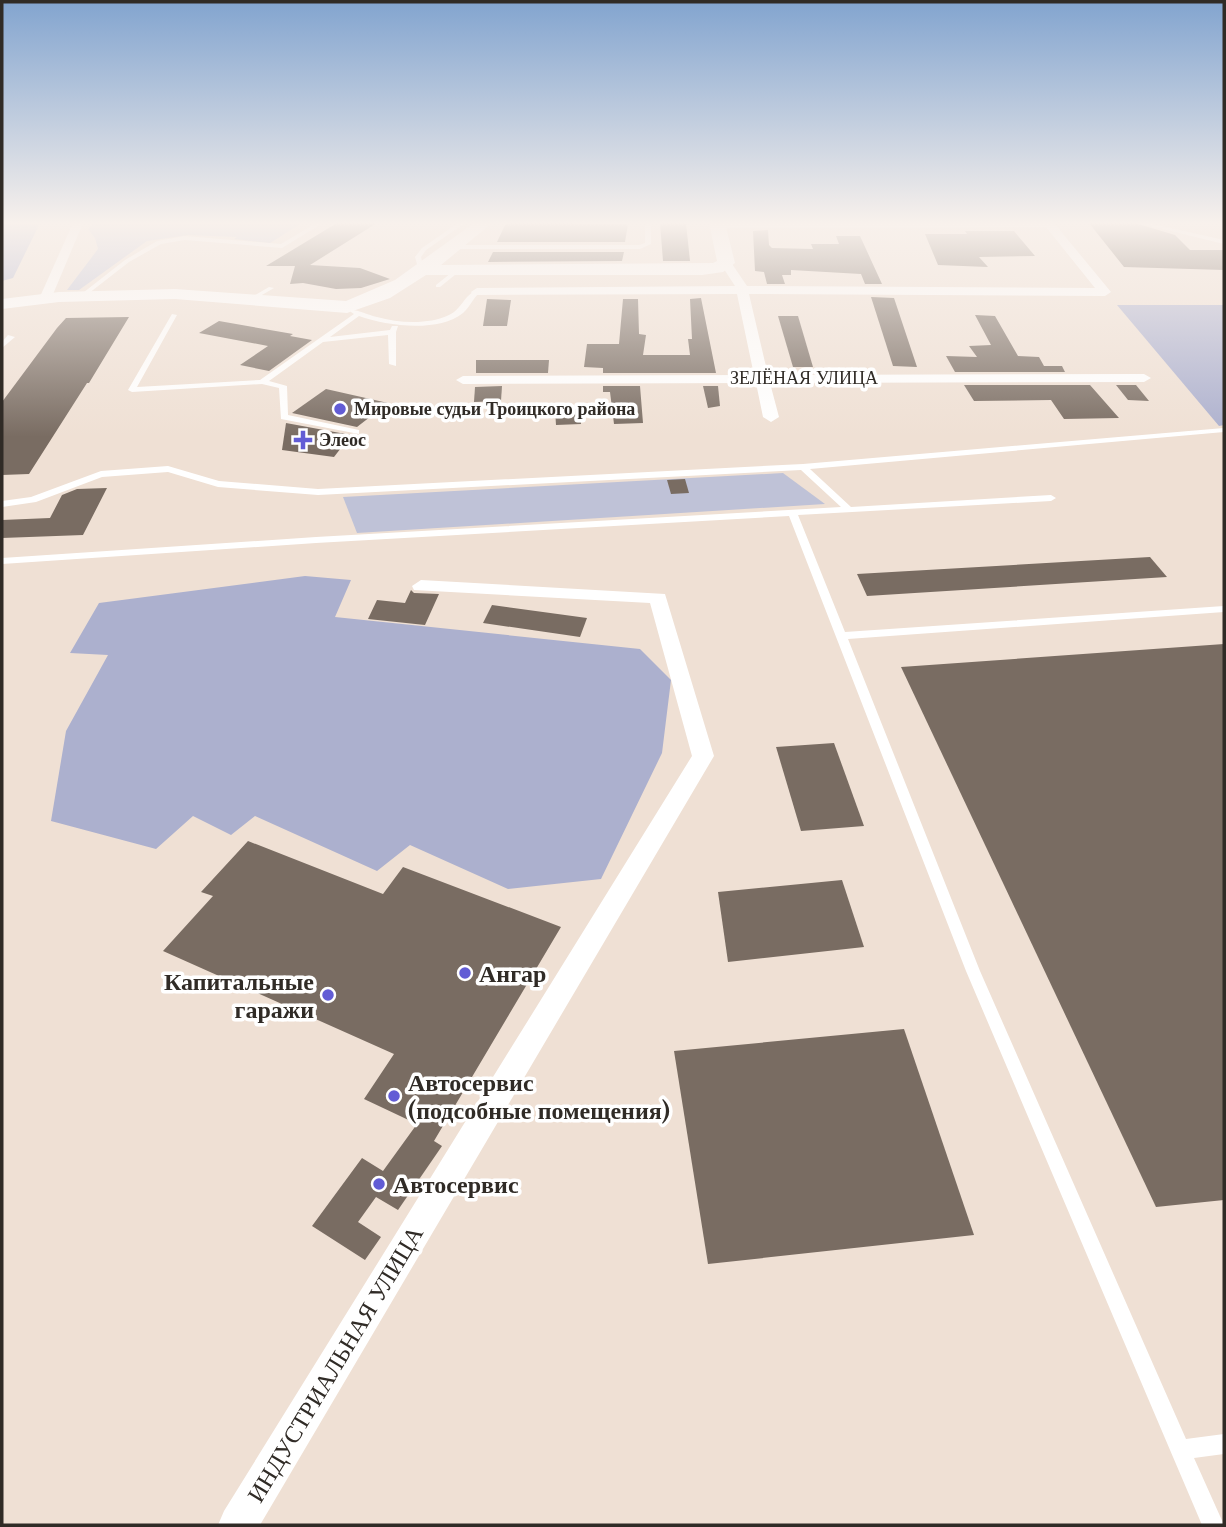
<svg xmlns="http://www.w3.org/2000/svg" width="1226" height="1527" font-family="'Libre Baskerville',serif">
<rect width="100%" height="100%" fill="#efe0d4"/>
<g fill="#bfc2d7">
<polygon points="94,223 302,223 270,243 234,239 237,237 188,235 147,241 79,290 67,290 98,249 95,238 88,229"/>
<polygon points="783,473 825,504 357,533 343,497"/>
</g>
<g fill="#acb0ce">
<polygon points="2,223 40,223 13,278 2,281"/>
<polygon points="1117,305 1224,305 1224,425 1219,426"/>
<polygon points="305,576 351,580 335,617 640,649 671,680 662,753 601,879 508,889 410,845 377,871 255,816 231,835 193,816 156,849 51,821 66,731 108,655 70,653 99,603"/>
</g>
<g fill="#796c62">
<polygon points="337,223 377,223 310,265 360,268 390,279 361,288 336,289 303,283 290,284 295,266 266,266"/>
<polygon points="506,223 568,223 628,224 625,242 497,242"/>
<polygon points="660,223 686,223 690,261 663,261"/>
<polygon points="1089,223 1135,223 1175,235 1190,250 1224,250 1224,270 1124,267"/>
<polygon points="768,230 769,245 772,248 813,249 811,244 839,244 836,236 860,236 882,284 865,284 861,274 791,270 791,275 782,275 785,284 767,284 764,272 755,271 753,231"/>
<polygon points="965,231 1014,231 1035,256 979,257 988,267 938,265 925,234 967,234"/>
<polygon points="493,252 624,252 622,261 488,262"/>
<polygon points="871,297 894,298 917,367 893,366"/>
<polygon points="701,298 716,373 603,373 603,368 584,367 587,344 619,344 623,299 638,299 639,334 646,335 643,355 690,355 688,339 692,339 690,299"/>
<polygon points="487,299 511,300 507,326 483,326"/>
<polygon points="975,315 995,316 1018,356 1039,357 1044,366 1062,366 1065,372 955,372 946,356 977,357 969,346 991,345"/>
<polygon points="778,316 798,316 813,367 793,367"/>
<polygon points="129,317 89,383 87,383 29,474 2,475 2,402 57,328 66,318"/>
<polygon points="219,321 293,334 290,336 312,340 269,371 240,365 268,346 199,333"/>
<polygon points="476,360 549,360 548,373 476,373"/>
<polygon points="964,385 1090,385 1119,418 1064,419 1051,400 974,401"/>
<polygon points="1116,385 1136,385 1149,401 1128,400"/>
<polygon points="502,386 501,401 474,402 475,387"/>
<polygon points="603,386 640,386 643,423 614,424 610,392 603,392"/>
<polygon points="703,386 718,386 720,406 708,408"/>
<polygon points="326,389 388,403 357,427 292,413"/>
<polygon points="580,407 581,424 556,425 555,408"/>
<polygon points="286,423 351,435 334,457 282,450"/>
<polygon points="685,479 689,493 671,494 667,480"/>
<polygon points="107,488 83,535 2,538 2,520 50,518 62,495 77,489"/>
<polygon points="1150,557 1167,577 867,596 857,574"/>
<polygon points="411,590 414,593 439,594 425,625 368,619 377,600 405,603"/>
<polygon points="492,605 587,618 580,637 483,623"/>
<polygon points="1224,644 1224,1200 1156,1207 901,667"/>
<polygon points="834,743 864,826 801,831 776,747"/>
<polygon points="248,841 383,894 403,867 561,927 434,1141 442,1146 398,1210 376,1197 358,1222 381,1237 365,1260 312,1226 362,1158 383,1171 417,1124 364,1099 394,1054 163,951 213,896 201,892"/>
<polygon points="842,880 864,947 728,962 718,892"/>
<polygon points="904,1029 974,1235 708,1264 674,1051"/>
</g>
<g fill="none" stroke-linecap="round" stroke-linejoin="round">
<g fill="#fff" fill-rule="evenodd">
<polygon points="316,223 323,223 282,248 185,240 161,244 129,262 84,297 79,296 125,260 157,241 185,236 281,244"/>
<polygon points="458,223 465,223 426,250 421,257 424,270 419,271 415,257 422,248"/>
<polygon points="645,223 651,223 651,244 640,249 452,249 449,247 452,245 639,245 645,243"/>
<polygon points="1138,223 1148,223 1224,240 1224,244"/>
<polygon points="456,269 461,270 440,287 436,287 436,285"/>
<polygon points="269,287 274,288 255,299 250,298"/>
<path d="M477,290L480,292C473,298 470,307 463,313C438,333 387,326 359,316L330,337L390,330L392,326H398L396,332V366L389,364L388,335L323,342L269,381L287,386L288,415L359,430V434L281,419L279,388L262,384L132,392L128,390L172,314L177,315L137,387L260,380L354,314L351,312V310C359,310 368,315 377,317C399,323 428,325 449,315C462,309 464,295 477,290Z"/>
<polygon points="8,335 15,337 2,348 2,342"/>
<polygon points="1224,428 1224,432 810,469 851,507 1051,495 1056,498 1051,501 798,515 845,632 1224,606 1224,612 848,639 980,971 1186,1439 1224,1434 1224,1454 1194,1458 1224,1525 1202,1525 1173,1457 966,971 789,516 316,543 2,564 2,558 316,537 841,507 801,470 318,495 218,487 168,472 102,477 36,502 2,507 2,501 31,497 101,471 168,466 219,481 318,489 803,464"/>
</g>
<g fill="#fff" fill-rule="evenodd">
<polygon points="73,223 83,223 51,299 45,303 41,302 39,299"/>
<polygon points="713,223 1054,223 1111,292 1105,296 749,294 768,375 1144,374 1151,378 1144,382 770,383 779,417 771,422 763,417 756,383 463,384 456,380 463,376 754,375 737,294 473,295 471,292 477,288 735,286 720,263 726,259 730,261 747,286 1095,288 1046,227 717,228 713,227"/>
<polygon points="421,580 665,594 714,756 260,1525 218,1525 224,1511 692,756 650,603 414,590 412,586"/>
</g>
<polygon fill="#fff" fill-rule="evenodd" points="474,223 492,223 441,265 713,263 717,261 709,223 725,223 735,263 723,272 702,275 426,275 390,298 347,313 175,299 59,302 2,309 2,299 59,292 175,289 346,301 395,280"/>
</g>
<linearGradient id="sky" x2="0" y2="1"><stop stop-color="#82a4cf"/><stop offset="0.51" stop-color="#f8f1ec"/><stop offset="1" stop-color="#f8f1ec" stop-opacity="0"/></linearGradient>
<rect width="1226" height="437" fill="url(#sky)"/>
<g fill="#625cd5" stroke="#fff" stroke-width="2.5">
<circle cx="340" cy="409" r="7"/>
<path d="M299.5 429.5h7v7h7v7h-7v7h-7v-7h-7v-7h7z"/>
<circle cx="465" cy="973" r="7"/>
<circle cx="328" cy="995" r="7"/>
<circle cx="394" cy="1096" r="7"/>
<circle cx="379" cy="1184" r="7"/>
</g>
<g text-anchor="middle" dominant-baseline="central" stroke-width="7" stroke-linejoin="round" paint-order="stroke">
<g font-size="18" fill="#302b26" stroke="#fff">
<text x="804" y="378">ЗЕЛЁНАЯ УЛИЦА</text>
</g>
<g font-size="18" font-weight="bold" fill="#302b26" stroke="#fff" text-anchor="start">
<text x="354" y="409">Мировые судьи Троицкого района</text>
<text x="319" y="440">Элеос</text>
</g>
<g font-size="24" font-weight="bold" fill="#302b26" stroke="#fff" text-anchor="start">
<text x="479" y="973">Ангар</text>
<text x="314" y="981" text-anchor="end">Капитальные<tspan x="314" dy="28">гаражи</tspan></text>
<text x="408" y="1082">Автосервис<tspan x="408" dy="28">(подсобные помещения)</tspan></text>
<text x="393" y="1184">Автосервис</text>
</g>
<g font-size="24" fill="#302b26" stroke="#fff">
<text transform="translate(335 1364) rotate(-59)">ИНДУСТРИАЛЬНАЯ УЛИЦА</text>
</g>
</g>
<rect width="1226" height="1527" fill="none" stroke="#302b26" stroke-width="7"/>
</svg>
